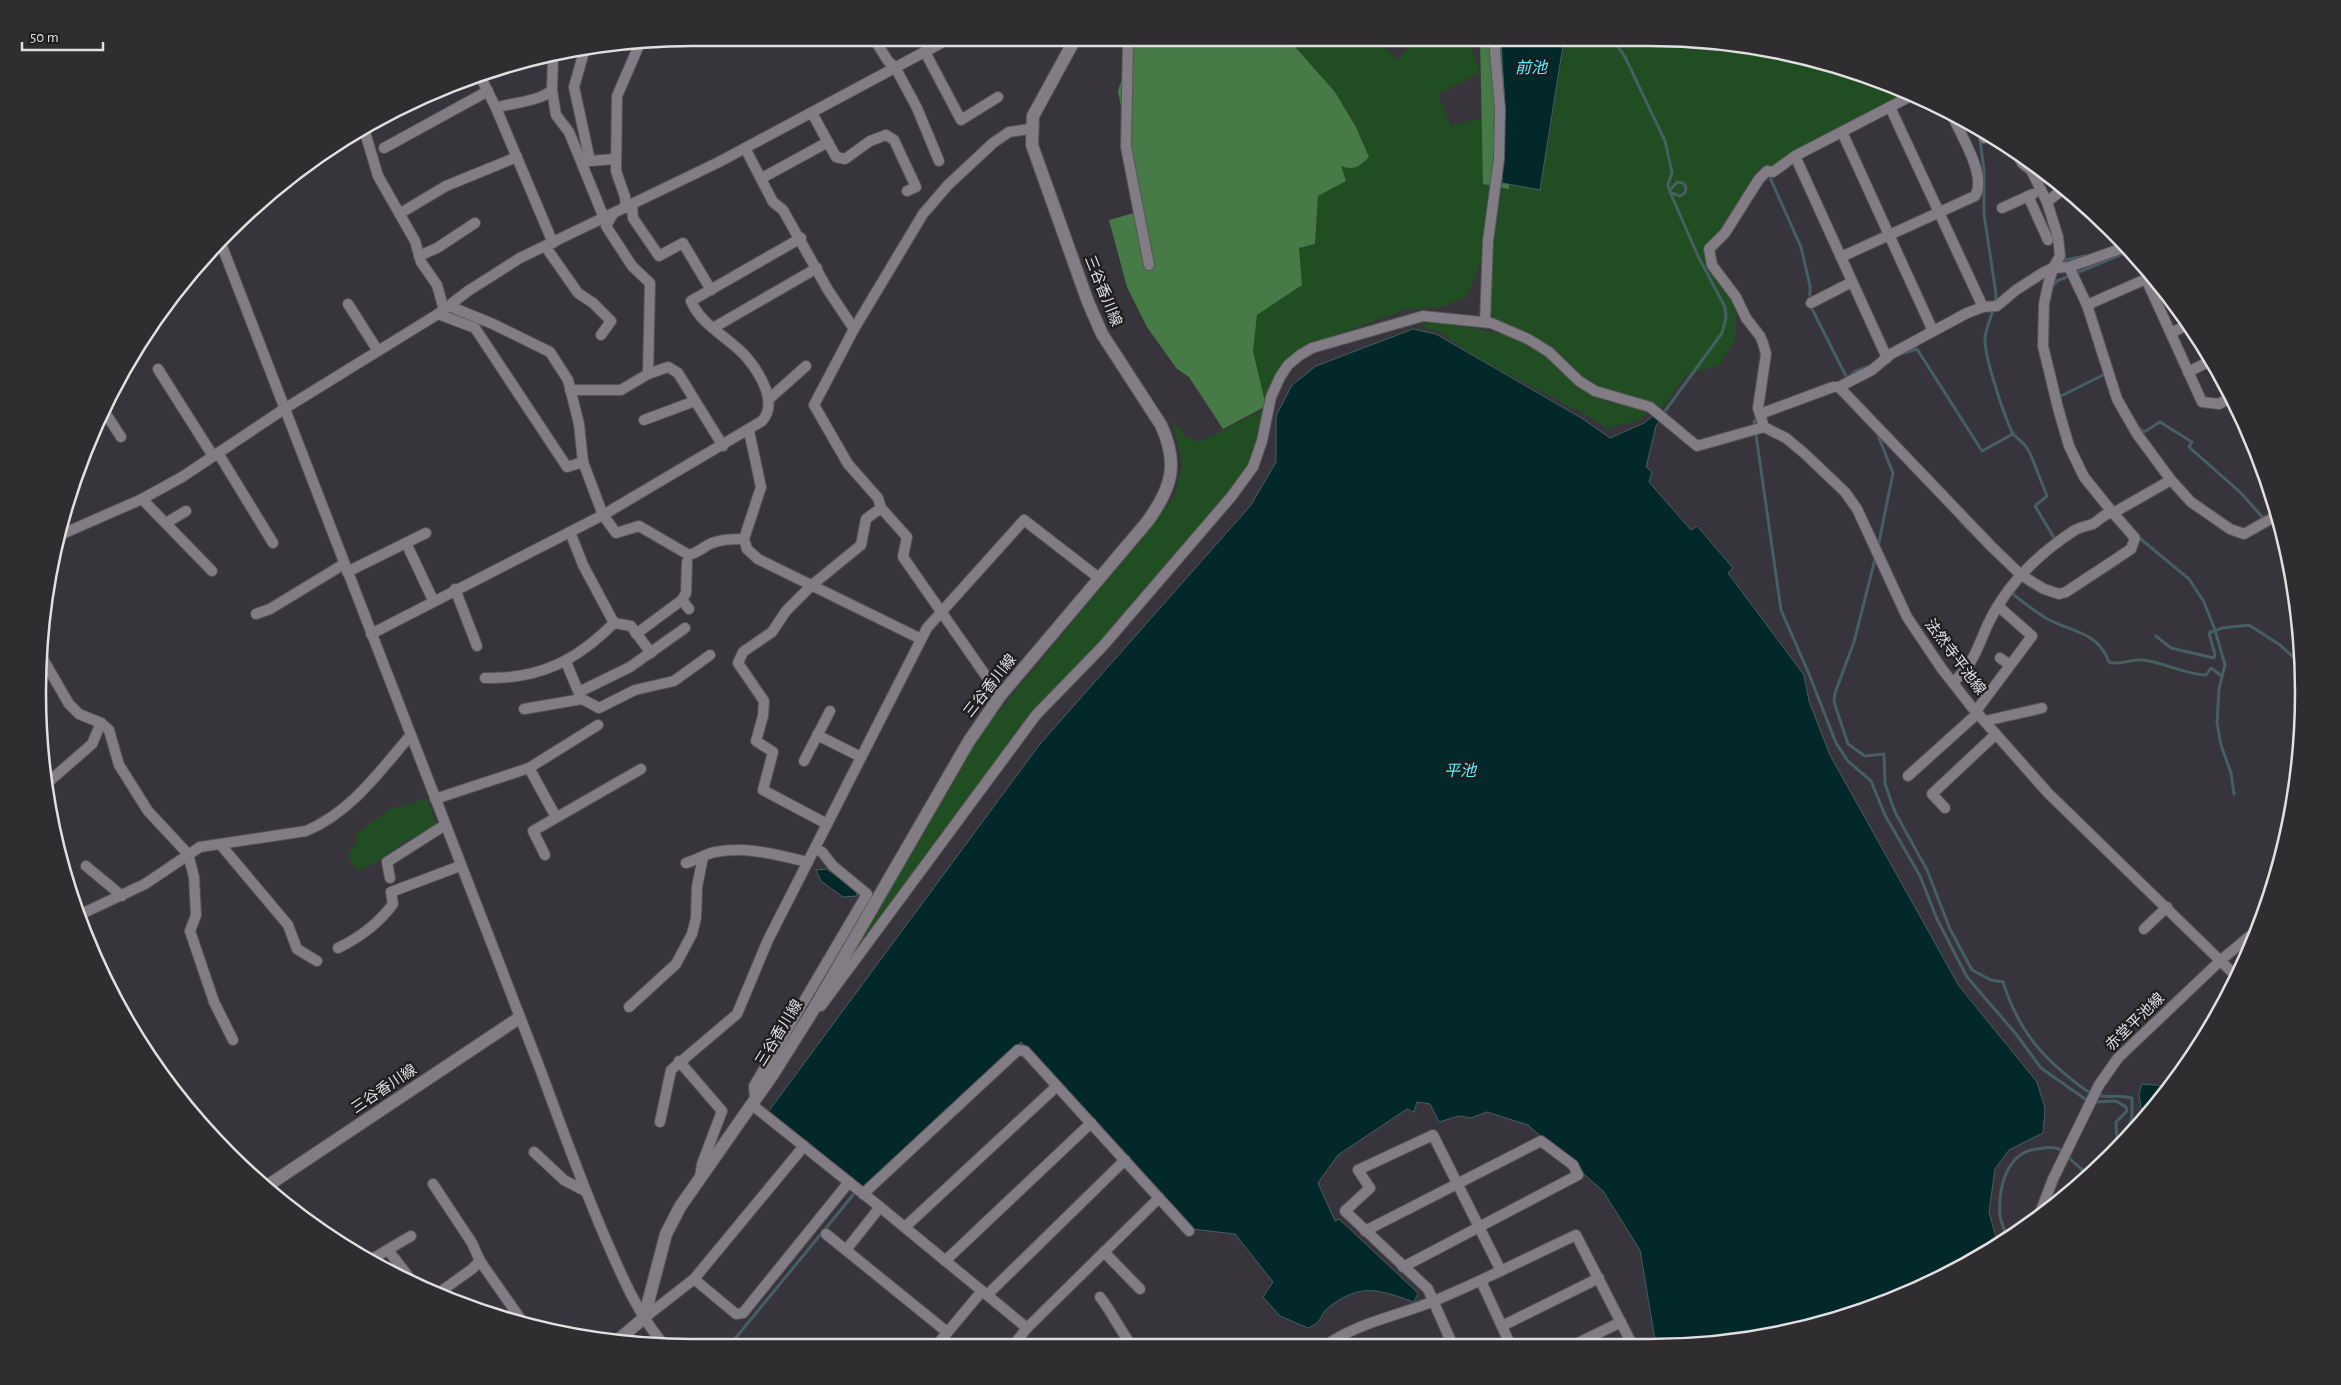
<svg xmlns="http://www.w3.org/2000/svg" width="2341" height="1385" font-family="'Alegreya Sans','Noto Sans JP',sans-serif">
<rect width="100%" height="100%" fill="#38343b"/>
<g fill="#214d22">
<polygon points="1565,39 1692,39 1859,72 1905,95 1815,139 1763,173 1714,257 1719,277 1737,304 1735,340 1720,365 1687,374 1660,410 1630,395 1598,388 1560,360 1552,348 1528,334 1479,312 1488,274 1502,183 1541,190"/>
<polygon points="1289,40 1378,40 1397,60 1418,40 1469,40 1480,73 1438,94 1451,126 1497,114 1481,262 1467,296 1443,307 1405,310 1336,335 1298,354 1266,406 1253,351 1257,315 1302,285 1299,248 1315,244 1318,196 1346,181 1340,166 1369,157 1356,126 1335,92"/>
<polygon points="1437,321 1517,337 1542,350 1588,390 1609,403 1632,403 1648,412 1639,420 1607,429 1586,415 1479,359 1440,332 1417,326"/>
<polygon points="1267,408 1251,466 1101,645 1039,709 846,965 978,736 1147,532 1175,495 1182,464 1172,422 1185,436 1199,442"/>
<polygon points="427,798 436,825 423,835 402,842 391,854 357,871 348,856 357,841 356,834 393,807 397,808"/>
</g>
<g fill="#467b47">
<path d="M1289,40L1335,92L1356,127L1369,157C1360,166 1354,171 1341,166L1346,181L1318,196L1315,244L1299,248L1302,285L1257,315L1253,351L1266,406L1223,429L1189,377L1177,369L1147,327L1127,287L1109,220L1141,211L1118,91L1129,55L1136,41Z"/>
<polygon points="1480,40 1506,40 1509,189 1483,184"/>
</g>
<g fill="#032829" stroke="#465f61">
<polygon points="1564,39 1540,190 1502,183 1505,109 1501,40"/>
<path d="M1413,329L1436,334L1583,419L1610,438L1644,423L1654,415L1660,420L1656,426L1646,467L1652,472L1649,482L1691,530L1697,526L1733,568L1728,573L1804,675L1809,701L1830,755L1959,986L2037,1082L2045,1108L2043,1133L2009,1150L1995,1169L1989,1212L1998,1244L1976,1260L1818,1325L1692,1346H1656L1640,1250L1603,1191L1528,1125L1487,1112L1471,1118L1459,1116L1439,1122L1430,1104L1417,1102L1414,1112L1407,1109L1338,1155L1318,1183L1335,1221L1339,1219L1418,1293L1414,1302C1379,1290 1362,1282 1329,1307C1319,1315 1324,1321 1308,1328L1280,1316L1263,1297L1273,1282L1235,1234L1192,1229L1021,1042L862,1188L768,1112L1040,744L1251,505L1276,462V416L1292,385L1316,366Z"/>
<polygon points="827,869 856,890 857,896 843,897 821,881 816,870"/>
<polygon points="2142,1084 2167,1086 2142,1115 2139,1094"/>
</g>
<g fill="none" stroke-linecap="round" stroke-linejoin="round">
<g stroke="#465f61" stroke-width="3">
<polyline points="1613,39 1625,57 1665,141 1672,172 1668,185 1670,192 1698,256 1725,307 1726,318 1722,333 1665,411"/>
<path d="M1979,131L1984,171V214L1996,294C1996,309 1987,322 1985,338C1984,356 2004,416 2013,434"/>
<polyline points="1768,173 1801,247 1810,286 1810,305 1847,378 1856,371 1870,366"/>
<polyline points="1670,190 1677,182 1683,183 1686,187 1685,193 1680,196 1671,193"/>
<polyline points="2060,261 2085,256"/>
<polyline points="2052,287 2057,281 2130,251"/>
<polyline points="1900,354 1917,349 1982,451 2013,434 2025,445 2030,453 2047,496 2035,506 2056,541"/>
<polyline points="2059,397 2107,373"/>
<polyline points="1759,419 1754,421 1781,610 1809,674 1836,743 1848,761 1871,781 1885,815 1920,876 1937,919 1967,977 2016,1034 2041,1068 2088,1101"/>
<polyline points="2138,427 2144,432 2160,422 2192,442 2189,447 2241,493 2264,519"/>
<polyline points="1876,430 1893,473 1878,547"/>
<polyline points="1961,522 1999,560"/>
<polyline points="2137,536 2189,579 2204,602 2215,630 2225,665 2219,689 2217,723 2221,745 2231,773 2234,794"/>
<path d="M1876,555L1854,642L1835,693L1834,702L1848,744L1865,756L1884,754L1885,784L1895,812L1927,870L1950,929L1972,970L1991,980L2003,982C2015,1020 2034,1049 2065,1074C2074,1081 2083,1090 2093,1094C2106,1099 2119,1094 2132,1098V1118L2126,1133"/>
<polyline points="2028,585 2040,592"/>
<path d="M2009,591C2020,600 2032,609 2044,617C2071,633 2097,630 2109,662C2119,666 2133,658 2144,660C2165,663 2184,674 2206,675L2211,668L2222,676"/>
<polyline points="2074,592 2119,563"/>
<polyline points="2156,636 2171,648 2214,658 2215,654 2209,633 2222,628 2249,625 2280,645 2301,664"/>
<polyline points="2240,954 2254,943"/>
<polyline points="2094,1102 2116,1101 2126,1107 2127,1111 2116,1122 2117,1143"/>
<path d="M2007,1238C2005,1230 2001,1223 2000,1216C1998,1189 2006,1152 2037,1149C2044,1148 2052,1146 2059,1149L2089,1176"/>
<polyline points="729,1346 853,1195"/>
</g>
<defs>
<g id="minor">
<polyline points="1128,41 1126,147 1149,265"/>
<polyline points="876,42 888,61 895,67 917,108 939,161"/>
<polyline points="585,48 574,87 590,161 615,159"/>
<polyline points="925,52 961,120 998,97"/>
<polyline points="553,56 552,90 556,115 569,132 604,218"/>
<polyline points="479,74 496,108 553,243"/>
<polyline points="1890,107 1983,307"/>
<path d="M496,108C514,102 539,102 552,90"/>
<polyline points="812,113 836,157 845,159 870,141 886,135 894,140 916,187 907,191"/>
<polyline points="364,129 378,176 415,241 421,262 437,285 444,310"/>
<polyline points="1842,132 1933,331"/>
<polyline points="1984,138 1988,136"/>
<polyline points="384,148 488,91"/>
<polyline points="745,148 773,202 783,210 828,290 854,329"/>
<polyline points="1795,156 1887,358"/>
<polyline points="762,178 828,142"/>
<polyline points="2028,196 2048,240"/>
<polyline points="2047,202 2063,189"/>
<polyline points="632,205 633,218 659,256 683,243 711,290"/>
<polyline points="626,208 625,197 616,171 617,96 640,43"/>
<polyline points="2002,208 2033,194"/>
<polyline points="404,211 446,186 517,157"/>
<polyline points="613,214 606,226 632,266 650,283 648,374"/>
<path d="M220,241L542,1074C563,1131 583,1187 607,1242C623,1279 639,1316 665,1346"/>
<polyline points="545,246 578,293 593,303 611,321 601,335"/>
<polyline points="419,256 437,248 475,223"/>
<path d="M1841,257L1975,196C1987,177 1962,137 1954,119"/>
<polyline points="2069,267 2087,305 2117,399 2137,434 2171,480 2191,502 2230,529 2244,534 2276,516"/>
<polyline points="1811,303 1852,282"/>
<polyline points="348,304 378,351"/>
<polyline points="2087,305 2146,279 2202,402 2219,404 2230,398"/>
<path d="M449,306L493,324L550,352L568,380L579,424L583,462L603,515L616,533L639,526L689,555C697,553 701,549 708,545C719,539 732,539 744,539"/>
<polyline points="438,314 475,328 567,467 583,462"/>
<polyline points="1485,322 1488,241 1499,159 1500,109 1494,40"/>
<polyline points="713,328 817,268"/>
<polyline points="2171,333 2189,324"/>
<polyline points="158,369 213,456"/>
<polyline points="2188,372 2210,361"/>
<polyline points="1839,387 1991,546 2021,575 2044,589 2059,594 2066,592 2131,549 2135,538 2113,513 2171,480"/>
<polyline points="570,390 621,390 648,374 668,367 678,373 723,446"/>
<polyline points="769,399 806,366"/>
<polyline points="106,414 121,437"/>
<polyline points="1760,414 1833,387 1839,387 1872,370 1891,354 1967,313 1983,307 1997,306 2016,290 2044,272 2053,268 2069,267 2126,247"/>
<polyline points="644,420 695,401"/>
<polyline points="1764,427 1758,408 1766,354 1763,343 1760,336 1746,318 1736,297 1712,265 1709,249 1725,233 1759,179 1767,171 1773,172 1795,156 1909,97"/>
<polyline points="749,431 761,487 744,539 747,549 758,559 921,639"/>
<polyline points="218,453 273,543"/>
<polyline points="142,499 212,571"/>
<polyline points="881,508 878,498 848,464 814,405 854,329 923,214 948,185 993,143 1009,132 1030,129"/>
<polyline points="166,523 186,511"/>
<polyline points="570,532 583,565 614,623 631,626 651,653"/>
<polyline points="60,535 142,499 182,477 284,409 438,314 468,291 520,258 719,162 943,42"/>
<polyline points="406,543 433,600"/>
<polyline points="347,572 426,533"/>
<polyline points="455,589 477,646"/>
<polyline points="682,600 689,609"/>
<polyline points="256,614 270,609 344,564"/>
<path d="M371,634L603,515L762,421C778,404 761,375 748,359C731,338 702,327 691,301L801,238"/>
<polyline points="636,634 682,600 686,593 687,562"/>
<polyline points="40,654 69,704 79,714 101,723 109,730 119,765 148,811 188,854 194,877 196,915 190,931 214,1002 233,1040"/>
<polyline points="2000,658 2010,665"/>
<polyline points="566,662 581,698"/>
<path d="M485,678C540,679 576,661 614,623"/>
<path d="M1953,682C1974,664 1977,648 1988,624C2007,584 2038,554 2075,530C2081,527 2087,526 2093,524C2100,520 2105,512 2113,513L2084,477L2069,446L2058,408L2043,346L2044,304L2048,285L2053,268L2060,256L2058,237L2047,202L2031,170L2022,163L2016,151"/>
<polyline points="579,692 630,667 685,628"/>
<polyline points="524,709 582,699 599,708 635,690 674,681 710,655"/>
<polyline points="1976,711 2032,636 1998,606"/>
<polyline points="1985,721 2042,708"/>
<polyline points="817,735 861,757"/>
<polyline points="804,761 830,711"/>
<polyline points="529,768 556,817"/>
<polyline points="1908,776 1978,713"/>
<polyline points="45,785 92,744 101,723"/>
<polyline points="435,799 529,768 598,725"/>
<polyline points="1945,808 1932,794 1996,734"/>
<polyline points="827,824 763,790 773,752 756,741 763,716 764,701 738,663 743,652 772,632 786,611 812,585 861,545 866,519 881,508 907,537 903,557 1000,696"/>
<polyline points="220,844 288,925 297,949 317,961"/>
<polyline points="545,855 533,831 641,769"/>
<path d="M686,863C696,860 706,854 715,852C747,846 778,855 808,862"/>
<polyline points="86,866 122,896"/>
<polyline points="390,878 387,862 445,825"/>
<path d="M77,916L145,884L200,847L306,831C351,812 379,772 410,736"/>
<polyline points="2144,929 2167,907"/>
<path d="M338,948C361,937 378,924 393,904L391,892L460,866"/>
<polyline points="821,1006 1036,715 1103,646 1231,497 1253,467 1262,441 1271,397 1280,377 1288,365 1300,355 1312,348 1423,316 1491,323 1528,339 1549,352 1579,381 1595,391 1650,407 1697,446 1764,427 1786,438 1804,453 1845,492 1857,509 1907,617 1942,669 1971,706 2048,793 2236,976"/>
<polyline points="629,1007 676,964 692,934 696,918 697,887 703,857"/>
<polyline points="679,1061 722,1111 702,1164 700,1177"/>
<polyline points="755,1099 754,1086 867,894 833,866 822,852 815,849"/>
<polyline points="751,1104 880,1207 1027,1328"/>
<polyline points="660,1122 671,1070 737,1014 768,940 927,628 1024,520 1099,578"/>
<polyline points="534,1152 564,1180 585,1191"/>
<polyline points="433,1184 472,1243 480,1261 522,1321"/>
<polyline points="863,1194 1018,1050 1025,1051 1189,1231"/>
<polyline points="2040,1213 2053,1179 2099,1085 2118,1058 2221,960 2257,930"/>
<polyline points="905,1227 1057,1086"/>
<polyline points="1365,1231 1541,1141 1573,1165 1578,1175 1403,1267"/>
<polyline points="826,1234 947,1332"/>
<polyline points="388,1250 408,1276"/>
<polyline points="846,1250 880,1207"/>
<polyline points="1104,1252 1140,1289"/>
<polyline points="372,1259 411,1236"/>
<polyline points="945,1261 1091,1123"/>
<polyline points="694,1279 736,1314 743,1313 849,1182"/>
<polyline points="1481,1281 1511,1346"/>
<polyline points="440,1292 472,1269 480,1261"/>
<polyline points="987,1295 1125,1160"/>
<path d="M1100,1297C1113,1314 1120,1330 1132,1346"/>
<polyline points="644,1318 694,1279 804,1146"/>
<polyline points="1502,1326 1599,1278"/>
<polyline points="936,1346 982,1291"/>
<polyline points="1013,1346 1027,1328 1159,1198"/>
<path d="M1325,1346C1356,1323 1398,1316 1434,1301C1482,1281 1529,1257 1576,1235L1633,1346"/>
<polyline points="1453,1346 1428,1289 1345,1211 1370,1188 1358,1170 1433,1135 1501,1271"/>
<polyline points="1572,1346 1621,1322"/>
</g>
<g id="secondary">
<polyline points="267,1186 519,1018"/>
<path d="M618,1340L644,1318L666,1234L680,1207L773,1074L812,1012L969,741L1000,696L1147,522C1172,488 1179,464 1161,425L1102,334L1088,302L1032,145L1033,116L1074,41"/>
</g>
</defs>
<use href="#minor" stroke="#565358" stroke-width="12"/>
<use href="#secondary" stroke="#565358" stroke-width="14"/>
<use href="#minor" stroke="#827d84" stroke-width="10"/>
<use href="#secondary" stroke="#827d84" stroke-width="12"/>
</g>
<g text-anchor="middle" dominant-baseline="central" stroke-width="4.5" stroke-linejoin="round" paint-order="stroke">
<g font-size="15" fill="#e2dfe3" stroke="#1f1d20">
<text transform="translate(1103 291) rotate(68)">三谷香川線</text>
<text transform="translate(1955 657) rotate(53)">法然寺平池線</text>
<text transform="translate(990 686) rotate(-52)">三谷香川線</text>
<text transform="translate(2135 1022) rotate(-44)">赤堂平池線</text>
<text transform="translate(779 1033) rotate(-58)">三谷香川線</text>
<text transform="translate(384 1089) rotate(-34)">三谷香川線</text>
</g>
<g font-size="16" font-style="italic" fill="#58f5fa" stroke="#1f1d20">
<text x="1531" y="68">前池</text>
<text x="1460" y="771">平池</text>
</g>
</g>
<path d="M0 0H2341V1385H0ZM692 46H1649A646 646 0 0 1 2295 692V693A646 646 0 0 1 1649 1339H692A646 646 0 0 1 46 693V692A646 646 0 0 1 692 46Z" fill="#2f2d30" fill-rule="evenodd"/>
<path fill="none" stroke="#e2dfe3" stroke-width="2.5" d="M692 46H1649A646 646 0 0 1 2295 692V693A646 646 0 0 1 1649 1339H692A646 646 0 0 1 46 693V692A646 646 0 0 1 692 46Z"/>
<path d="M22 42v8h81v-8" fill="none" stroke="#e2dfe3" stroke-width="2.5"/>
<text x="30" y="42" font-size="15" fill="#e2dfe3" stroke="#1f1d20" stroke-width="4" paint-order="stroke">50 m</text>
</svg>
